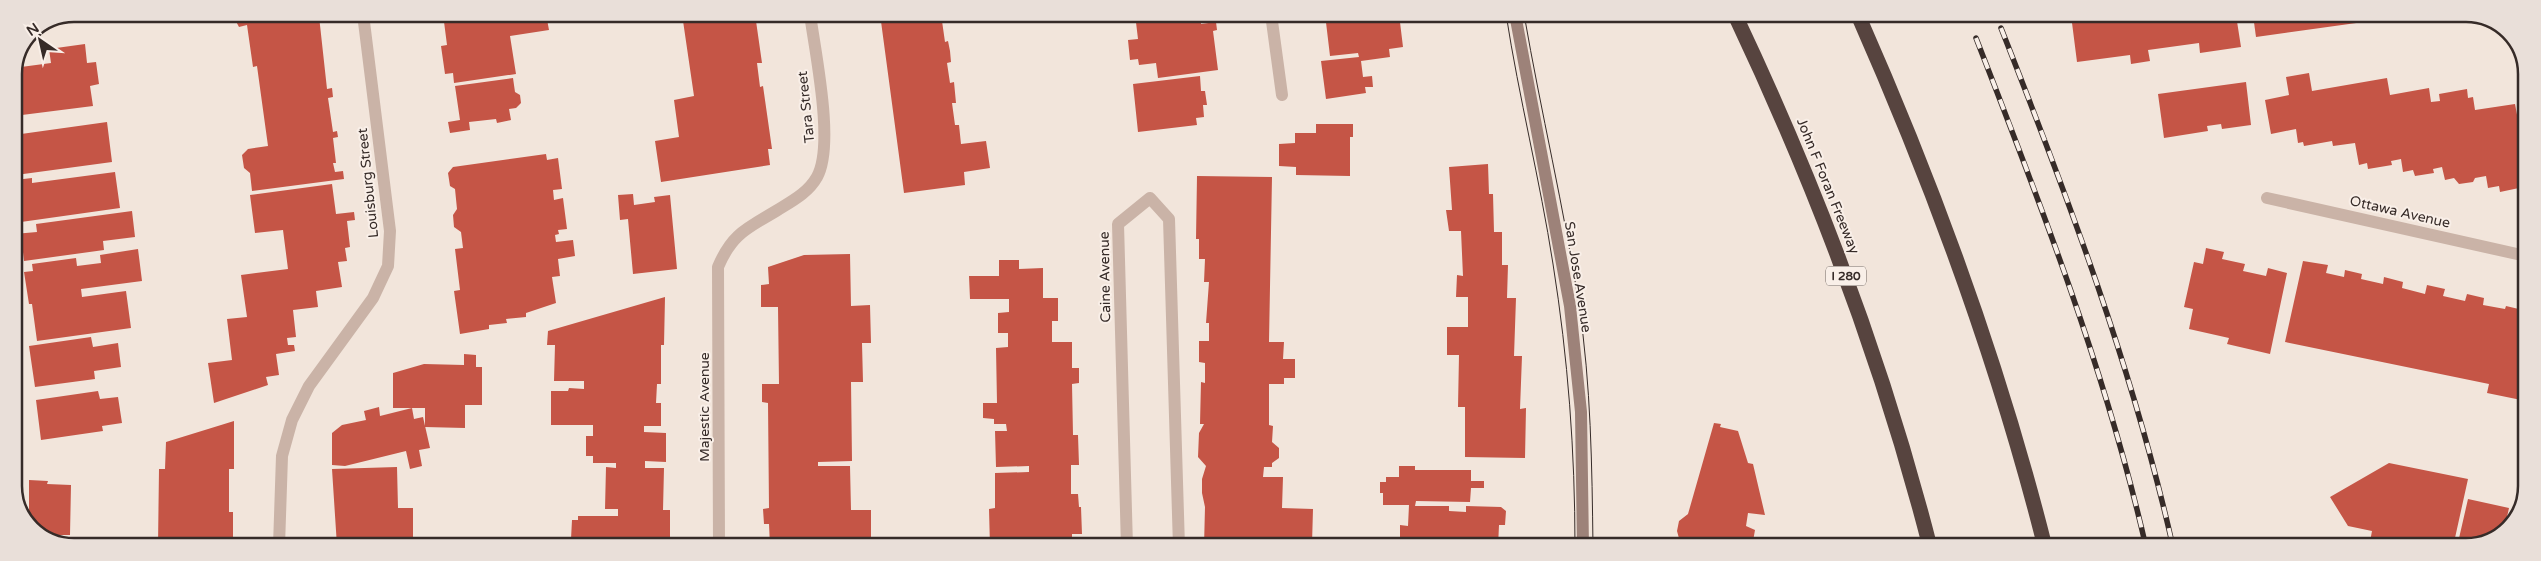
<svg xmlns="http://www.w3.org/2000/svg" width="2541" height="561" font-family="'Varela Round',sans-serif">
<rect width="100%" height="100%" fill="#f2e5db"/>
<g fill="#c55546">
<polygon points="232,14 325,14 319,16 327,89 332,88 333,97 328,98 333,132 337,131 338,137 333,138 336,163 333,163 335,172 343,171 344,179 252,191 250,173 244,168 242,155 248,149 268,146 257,66 253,67 247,25 239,27"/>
<polygon points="443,14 546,14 549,30 510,36 516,74 454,83 453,73 445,74 441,46 447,45"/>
<polygon points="682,14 755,14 762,63 757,63 760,87 763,86 772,149 768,149 770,165 661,182 655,141 679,137 674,100 694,96"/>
<polygon points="880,14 967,14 967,18 942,21 945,42 948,41 950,51 951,62 947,63 950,83 954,82 956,103 952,103 955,125 959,125 961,144 986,141 990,168 964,172 965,185 904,193"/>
<polygon points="1135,14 1209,14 1209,17 1201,18 1201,24 1216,22 1217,30 1213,31 1218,70 1158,78 1156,63 1139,65 1138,59 1130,60 1128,40 1138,39"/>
<polygon points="1325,14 1399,14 1403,47 1389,49 1390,57 1361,61 1363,77 1372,76 1373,87 1365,87 1366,93 1326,99 1321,61 1359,57 1358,53 1330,56"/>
<polygon points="2071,15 2236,15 2241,47 2200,53 2199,43 2148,50 2150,61 2131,64 2130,55 2077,62"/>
<polygon points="2253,15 2378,15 2378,20 2256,37"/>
<polygon points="2420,15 2461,15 2461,16 2420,21"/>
<polygon points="85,44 87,63 96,62 99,84 90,86 93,106 14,116 15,71 21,71 21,67 51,63 49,49"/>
<polygon points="2309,73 2312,91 2387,78 2390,95 2429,88 2431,102 2440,101 2439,94 2467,89 2468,98 2473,97 2475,110 2515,104 2518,120 2527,119 2527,183 2519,185 2519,188 2500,192 2499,186 2488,188 2486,176 2475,178 2473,182 2459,184 2454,178 2445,180 2442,167 2433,169 2434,173 2415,176 2413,170 2403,172 2401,159 2391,161 2392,165 2368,169 2367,163 2359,165 2355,143 2333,146 2332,141 2304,146 2303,142 2298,143 2296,129 2271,134 2265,100 2289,95 2286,77"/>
<polygon points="1200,76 1201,91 1205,91 1207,105 1203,105 1204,117 1196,118 1197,125 1138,132 1133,84"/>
<polygon points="513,78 515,92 520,95 521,103 516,108 509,109 511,120 497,123 496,119 469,122 470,130 450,133 448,122 460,120 455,86"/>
<polygon points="2246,82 2251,125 2222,129 2221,124 2207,126 2208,131 2164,138 2158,94"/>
<polygon points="107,122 112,162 16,175 14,135"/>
<polygon points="1316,124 1353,124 1353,137 1350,137 1350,176 1296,175 1296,167 1279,166 1279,144 1295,143 1295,133 1316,133"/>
<polygon points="546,154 547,160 558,158 562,189 553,190 554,200 563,198 567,229 558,230 559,234 555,235 556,242 573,240 575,256 558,259 560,276 552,277 556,303 526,313 526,317 506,319 507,323 489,325 489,329 460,334 454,291 460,290 455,249 463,248 461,232 454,227 453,215 457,209 455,189 450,186 448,173 453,167"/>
<polygon points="1488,164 1489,194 1493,194 1494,232 1502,232 1502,265 1508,265 1507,298 1516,298 1514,356 1522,356 1520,409 1526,408 1525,458 1465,457 1465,407 1458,407 1459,355 1447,355 1447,327 1468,327 1468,297 1456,297 1457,275 1463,276 1461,231 1449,231 1446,210 1452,210 1449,167"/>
<polygon points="115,172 120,208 21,222 19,206 14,207 14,198 17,198 15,180 32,178 32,183"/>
<polygon points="1197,176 1272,177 1269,342 1284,342 1283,359 1295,359 1295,378 1284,378 1284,384 1269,384 1269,425 1273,426 1272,442 1279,448 1279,458 1272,463 1272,467 1264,467 1263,477 1283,477 1282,508 1313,509 1312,544 1204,547 1205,507 1202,493 1202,479 1206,466 1198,457 1199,433 1204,424 1200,424 1201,382 1205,383 1205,363 1199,362 1199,341 1209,341 1209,323 1206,323 1209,282 1204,282 1205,259 1199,259 1199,239 1196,239"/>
<polygon points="332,184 336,214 354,212 355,220 347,221 350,247 345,248 347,261 338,262 342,287 316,291 318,307 293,310 296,337 287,338 288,345 294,345 295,351 276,354 279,375 266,377 268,385 214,403 208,363 232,360 227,319 247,317 241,275 288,269 283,230 255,233 250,195"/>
<polygon points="633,194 634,205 655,202 654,197 670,195 677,269 633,274 628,219 620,220 618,195"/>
<polygon points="132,211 135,237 103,241 104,250 24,261 22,243 14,244 14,234 37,232 36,224"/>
<polygon points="2206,248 2224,252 2222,259 2245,264 2243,271 2266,276 2268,268 2287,273 2270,354 2227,344 2229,338 2189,329 2193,309 2184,307 2194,262 2203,264"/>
<polygon points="138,249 142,281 81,289 82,297 126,291 131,328 37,341 32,304 29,304 24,272 33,271 32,264 76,258 77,266 101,263 100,255"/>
<polygon points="850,254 851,306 870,305 871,343 862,343 863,382 851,382 852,461 818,462 818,466 850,466 851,510 871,510 871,541 852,542 851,547 770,546 769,524 764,524 763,509 769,508 768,403 762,402 762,384 779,384 778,307 761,307 761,285 769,284 768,267 804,255"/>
<polygon points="999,260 1019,260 1019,269 1043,268 1043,298 1058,298 1058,321 1052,321 1052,342 1072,342 1072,368 1079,368 1079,383 1072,384 1073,435 1078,435 1079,465 1071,465 1071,494 1078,494 1079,507 1081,507 1082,534 1072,534 1072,547 990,547 989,509 995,508 995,473 1029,472 1029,466 996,467 995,431 1007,431 1006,424 994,424 994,419 983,418 983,403 997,403 996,348 1008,347 1008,333 998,333 998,313 1009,312 1009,299 970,299 969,276 999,276"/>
<polygon points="2303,261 2328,265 2326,273 2344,277 2345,270 2362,274 2361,279 2383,284 2384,277 2403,282 2402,288 2425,294 2427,285 2445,289 2443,296 2465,301 2467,294 2484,298 2483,305 2505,309 2506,306 2523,310 2522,315 2526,316 2526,401 2487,393 2489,384 2285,342"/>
<polygon points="665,297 664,345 661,345 661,384 657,384 656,403 661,403 661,426 644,426 644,432 666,433 666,462 645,461 645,468 664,468 663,510 670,510 670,546 579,546 579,540 571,539 572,520 578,520 578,516 618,516 618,509 605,509 606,467 616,468 616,463 593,463 593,456 586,456 586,436 593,436 593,425 551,425 551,391 568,391 569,388 584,389 584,381 554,381 555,345 547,345 548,331"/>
<polygon points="91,337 93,347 118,343 121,367 94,371 95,379 35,387 29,346"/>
<polygon points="464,354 476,355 476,367 482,367 482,405 465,405 465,428 425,427 425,408 393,408 393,373 424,364 464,365"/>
<polygon points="98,391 100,399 118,397 122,423 102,426 103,431 41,440 36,400"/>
<polygon points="379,407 380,416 412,408 414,419 423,417 430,448 419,450 422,466 410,469 406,451 345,466 332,465 332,433 342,425 366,420 364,411"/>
<polygon points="234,421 234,469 229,469 229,512 233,512 233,546 158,546 159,469 165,469 166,442"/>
<polygon points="1714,423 1721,424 1720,427 1738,431 1748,463 1753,464 1765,515 1748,513 1746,526 1755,530 1752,547 1686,547 1687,544 1680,542 1677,531 1679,521 1688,514"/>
<polygon points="2389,463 2468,479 2453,547 2369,547 2372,531 2348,526 2330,497"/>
<polygon points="1399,466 1415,466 1415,470 1471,470 1471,481 1484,481 1484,488 1471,488 1470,502 1416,501 1415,506 1449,506 1449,511 1466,512 1466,506 1501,507 1506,511 1505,525 1499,525 1498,547 1405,546 1400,542 1400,525 1408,526 1409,505 1383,505 1383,493 1380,493 1380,482 1386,482 1386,477 1399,477"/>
<polygon points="397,467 398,508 413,508 413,546 337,546 332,469"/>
<polygon points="29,480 48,481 47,484 71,485 70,535 44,535 29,527"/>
<polygon points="2468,499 2509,508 2507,517 2515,518 2506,532 2467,547 2457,547"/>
<polygon points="2521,501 2524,501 2519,511 2518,511"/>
</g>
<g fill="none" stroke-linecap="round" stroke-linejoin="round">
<g stroke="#cab3a7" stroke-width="12">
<polyline points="1271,14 1282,95"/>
<polyline points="2267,198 2526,256"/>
<polyline points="279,546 282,456 292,420 309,386 373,298 388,266 390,231 363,14"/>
<path d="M719,546L718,267C732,234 746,229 776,211C792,201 808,193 817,177C835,145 815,52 810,14"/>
<polyline points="1127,547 1118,224 1150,198 1169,219 1179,547"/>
</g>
<polyline stroke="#9d8279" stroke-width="12" points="1515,14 1570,306 1581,412 1583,547"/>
<g stroke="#57443f" stroke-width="15">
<path d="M1735,15C1816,186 1883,363 1930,547"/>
<path d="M1858,15C1934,187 1999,364 2045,547"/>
</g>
<g stroke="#362b28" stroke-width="1">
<path d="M1506,14C1519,98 1540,180 1553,264C1568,358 1575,451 1575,547"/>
<path d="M1524,14C1541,112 1564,208 1579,305C1591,385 1592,466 1593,547"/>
</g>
<defs>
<g id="rail">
<path d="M2001,28C2068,198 2133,369 2173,547"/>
<path d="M1976,38C2041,205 2106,372 2146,547"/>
</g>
</defs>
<use href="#rail" stroke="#362b28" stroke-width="5.5"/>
<use href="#rail" stroke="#f9efe8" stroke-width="4" stroke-dasharray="11" stroke-linecap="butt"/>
</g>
<g text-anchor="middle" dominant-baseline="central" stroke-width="4" stroke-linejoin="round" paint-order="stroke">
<rect fill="#f9efe8" stroke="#706662" stroke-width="1" x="1826" y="266.5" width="40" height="19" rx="4"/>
<g font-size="12" font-weight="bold" fill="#362b28">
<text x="1846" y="276">I 280</text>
</g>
<g font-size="14" fill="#362b28" stroke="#f9efe8">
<text transform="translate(806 107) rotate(-96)">Tara Street</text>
<text transform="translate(368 183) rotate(-96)">Louisburg Street</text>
<text transform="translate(1828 186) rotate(68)">John F Foran Freeway</text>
<text transform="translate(2400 212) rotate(13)">Ottawa Avenue</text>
<text transform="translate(1105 277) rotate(-91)">Caine Avenue</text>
<text transform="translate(1578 277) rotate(81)">San Jose Avenue</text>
<text transform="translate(704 407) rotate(-90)">Majestic Avenue</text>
</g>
</g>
<path d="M0 0H2541V561H0ZM74 22H2466A52 52 0 0 1 2518 74V486A52 52 0 0 1 2466 538H74A52 52 0 0 1 22 486V74A52 52 0 0 1 74 22Z" fill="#e9dfd9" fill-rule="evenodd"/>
<path fill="none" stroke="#362b28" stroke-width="2.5" d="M74 22H2466A52 52 0 0 1 2518 74V486A52 52 0 0 1 2466 538H74A52 52 0 0 1 22 486V74A52 52 0 0 1 74 22Z"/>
<g transform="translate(40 40) rotate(326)" stroke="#f9efe8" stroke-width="4" paint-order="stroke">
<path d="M0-4L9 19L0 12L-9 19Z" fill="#362b28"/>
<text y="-8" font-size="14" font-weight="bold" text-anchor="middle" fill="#362b28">N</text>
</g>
</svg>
